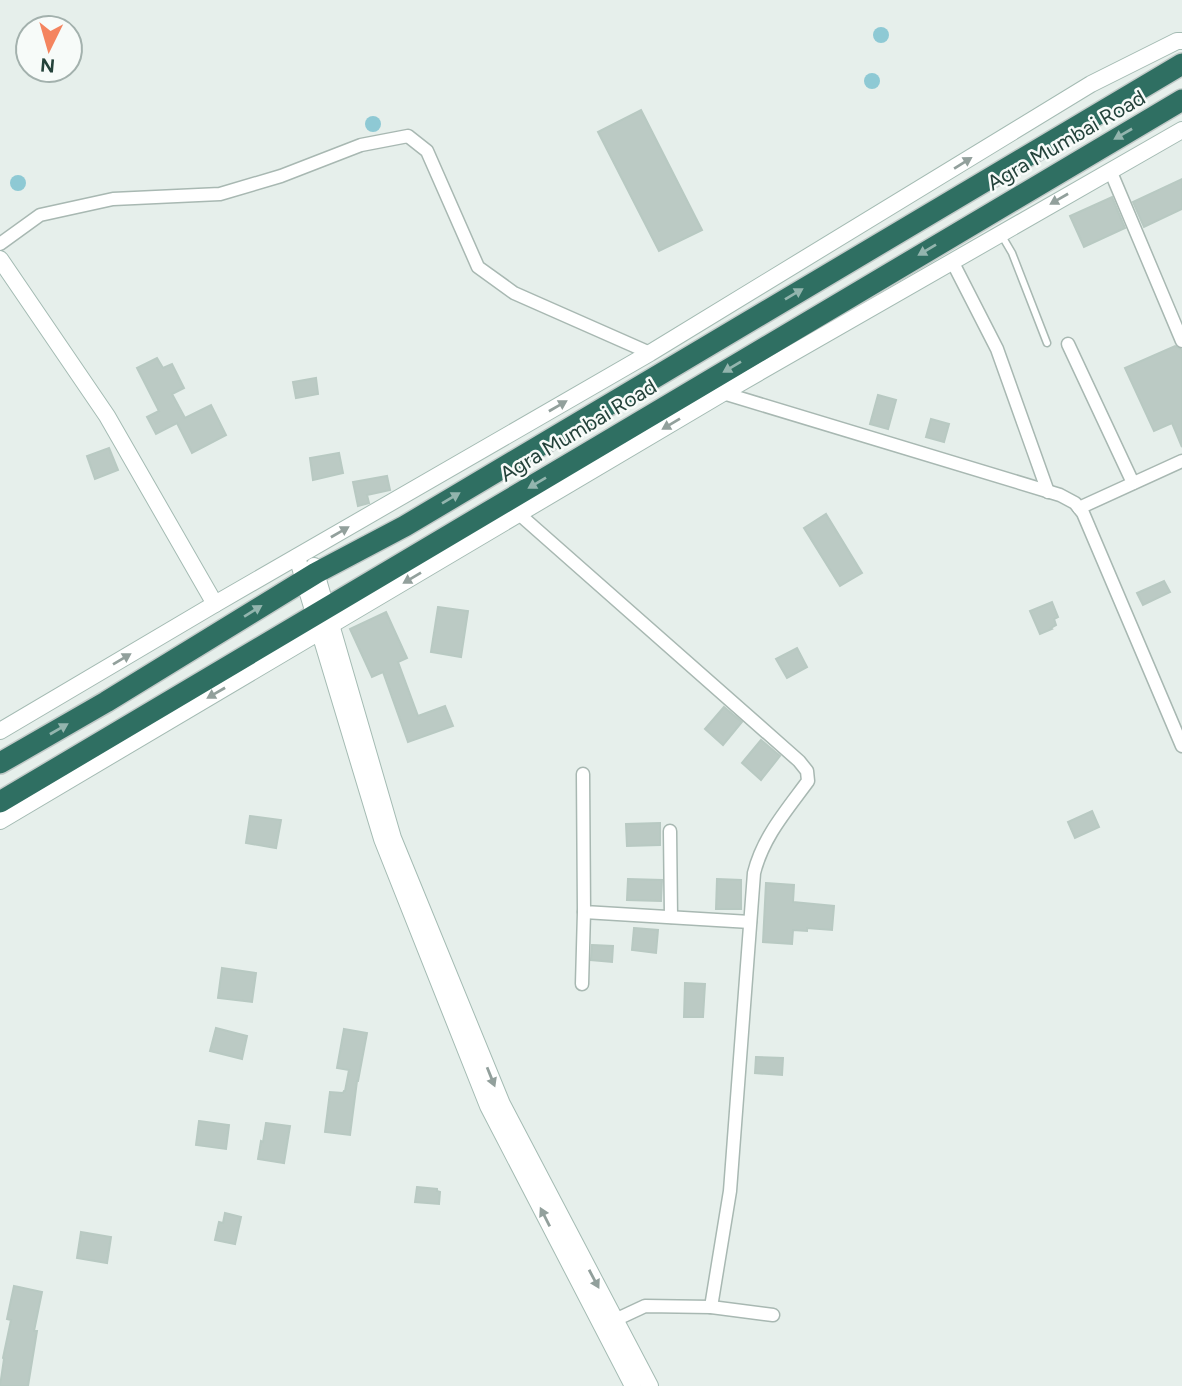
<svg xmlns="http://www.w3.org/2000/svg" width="1182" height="1386" font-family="Figtree,sans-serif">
<rect width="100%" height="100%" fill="#e6efeb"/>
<g fill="#8ec9d4">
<circle cx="881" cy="35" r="8"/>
<circle cx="872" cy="81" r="8"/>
<circle cx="373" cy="124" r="8"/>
<circle cx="18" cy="183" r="8"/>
</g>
<g fill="#bbcac4" stroke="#b8c9c2" stroke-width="2">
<polygon points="641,110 702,230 659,251 598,132"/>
<polygon points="1182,179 1182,209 1144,227 1133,202"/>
<polygon points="1112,197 1125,228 1084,247 1070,216"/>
<polygon points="1175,346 1182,350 1182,447 1172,423 1154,431 1125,368"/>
<polygon points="157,358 163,368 172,364 184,388 172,394 185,418 211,405 226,435 192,453 177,423 156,434 147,417 159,411 137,368"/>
<polygon points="316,378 318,394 296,398 293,382"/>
<polygon points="878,395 896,400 888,429 870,424"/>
<polygon points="931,419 949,424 944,442 926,437"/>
<polygon points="109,448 118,470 95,479 87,456"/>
<polygon points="339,453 343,473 313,480 310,458"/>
<polygon points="387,476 390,490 367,495 369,503 358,506 353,482"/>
<polygon points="826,514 862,573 840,586 804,528"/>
<polygon points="1164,581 1170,592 1143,605 1137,593"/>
<polygon points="1052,602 1058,617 1054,619 1056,625 1051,628 1052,629 1040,634 1030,611"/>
<polygon points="438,607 468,611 461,657 431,652"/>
<polygon points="386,612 407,658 398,662 418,716 445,706 453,726 408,742 383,672 372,677 350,629"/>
<polygon points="797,648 807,667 787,678 776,659"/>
<polygon points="724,707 742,722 723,745 705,729"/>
<polygon points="761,740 780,756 761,780 742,763"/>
<polygon points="1092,811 1099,827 1075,838 1068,822"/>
<polygon points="250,816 281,820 276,848 246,843"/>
<polygon points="660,823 660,845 627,846 626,824"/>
<polygon points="628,879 662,880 661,901 627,900"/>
<polygon points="717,879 741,880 741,909 716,909"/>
<polygon points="766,883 794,885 793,902 834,906 832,930 807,928 807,931 793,930 792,944 763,942"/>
<polygon points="634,928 658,930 656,953 632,950"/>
<polygon points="592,945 613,946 612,962 591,960"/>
<polygon points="222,968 256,973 252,1002 218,998"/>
<polygon points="685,983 705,984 703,1017 684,1017"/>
<polygon points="216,1028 247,1036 242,1059 210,1051"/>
<polygon points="344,1029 367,1033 358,1081 357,1081 350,1135 325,1132 330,1092 343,1093 344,1091 345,1091 349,1070 337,1068"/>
<polygon points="756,1057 783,1058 782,1075 755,1073"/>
<polygon points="199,1121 229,1125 226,1149 196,1145"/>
<polygon points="266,1123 290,1126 284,1163 258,1159 261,1141 263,1142"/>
<polygon points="417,1187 437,1189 437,1191 440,1192 439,1204 415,1202"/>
<polygon points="225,1213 241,1217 235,1244 215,1240 219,1222 223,1223"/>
<polygon points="81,1232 111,1237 107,1263 77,1258"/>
<polygon points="14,1286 42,1292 34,1331 37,1331 28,1386 0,1386 4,1359 3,1358 11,1320 7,1319"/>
</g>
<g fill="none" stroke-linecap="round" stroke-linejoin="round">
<defs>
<polyline id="lane" points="1002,236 1012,253 1047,343"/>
<g id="street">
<polyline points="1110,170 1182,341"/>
<polyline points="0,244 40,215 113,199 220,194 281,176 361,145 408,136 427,151 478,267 514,293 650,353"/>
<polyline points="952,261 997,349 1048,492"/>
<polyline points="1068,344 1133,483"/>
<polyline points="723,393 1060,495 1075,503 1083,513 1182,746"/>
<polyline points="1079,508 1182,461"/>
<path d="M519,514L799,761L807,771L808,781C786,811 763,837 754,873L730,1191L711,1307"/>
<polyline points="583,774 584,912 750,922"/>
<polyline points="670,831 671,917"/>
<polyline points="582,984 584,912"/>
<polyline points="615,1320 645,1306 711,1307 773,1315"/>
</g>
<g id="secondary">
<polyline points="0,259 107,416 215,604"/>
<polyline points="297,557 382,839 488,1106 633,1386"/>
<polyline points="314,566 393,838 502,1104 650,1386"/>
<polyline points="0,731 215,604 650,353 1091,84 1177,41 1182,41"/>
<polyline points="0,821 723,393 1182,130"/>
</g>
<g id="highway">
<polyline points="0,763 106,702 316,573 405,526 1182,64"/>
<path d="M0,802C395,570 787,332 1182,100"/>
</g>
</defs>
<use href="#lane" stroke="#a8b8b2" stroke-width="9"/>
<use href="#street" stroke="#a8b8b2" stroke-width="15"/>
<use href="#secondary" stroke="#a4bbb3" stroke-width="18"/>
<use href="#highway" stroke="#c2cac8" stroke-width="24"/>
<use href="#lane" stroke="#fff" stroke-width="6"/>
<use href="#street" stroke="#fff" stroke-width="12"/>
<use href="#secondary" stroke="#fff" stroke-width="16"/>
<use href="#highway" stroke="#2f6f62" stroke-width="21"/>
</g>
<defs><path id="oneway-solid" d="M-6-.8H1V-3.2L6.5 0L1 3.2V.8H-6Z" transform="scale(1.75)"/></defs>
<g fill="#93b5ae">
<use href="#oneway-solid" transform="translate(1123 134) rotate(150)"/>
<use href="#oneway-solid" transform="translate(927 250) rotate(149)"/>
<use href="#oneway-solid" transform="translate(794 294) rotate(-31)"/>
<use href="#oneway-solid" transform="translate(732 367) rotate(149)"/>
<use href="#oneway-solid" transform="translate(537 483) rotate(149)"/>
<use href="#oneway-solid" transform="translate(451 498) rotate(-31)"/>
<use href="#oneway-solid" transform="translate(253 611) rotate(-32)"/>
<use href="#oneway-solid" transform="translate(59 729) rotate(-30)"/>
</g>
<g fill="#92a09c">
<use href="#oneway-solid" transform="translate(963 163) rotate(-32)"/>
<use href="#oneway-solid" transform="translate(1059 199) rotate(150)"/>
<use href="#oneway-solid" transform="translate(558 406) rotate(-30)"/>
<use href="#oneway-solid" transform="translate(671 424) rotate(149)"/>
<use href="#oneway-solid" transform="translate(340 532) rotate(-30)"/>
<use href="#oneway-solid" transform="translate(412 578) rotate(149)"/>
<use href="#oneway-solid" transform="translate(122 659) rotate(-31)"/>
<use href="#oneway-solid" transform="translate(216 693) rotate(150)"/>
<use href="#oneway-solid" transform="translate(491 1077) rotate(68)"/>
<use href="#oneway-solid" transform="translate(545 1217) rotate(-117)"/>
<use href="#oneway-solid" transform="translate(594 1279) rotate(62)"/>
</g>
<g text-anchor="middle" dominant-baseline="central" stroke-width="5" stroke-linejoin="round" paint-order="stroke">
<g font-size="21" fill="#24423a" stroke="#f7fbf9">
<text transform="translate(1066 140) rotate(-30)">Agra Mumbai Road</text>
<text transform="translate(578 430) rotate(-31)">Agra Mumbai Road</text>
</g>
</g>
<g transform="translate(49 49) rotate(185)"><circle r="33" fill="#f7fbf9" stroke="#a3b1ad" stroke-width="2"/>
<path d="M0-5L12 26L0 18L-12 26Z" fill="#f4845f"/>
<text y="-10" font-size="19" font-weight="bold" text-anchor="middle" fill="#24423a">N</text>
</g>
</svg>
